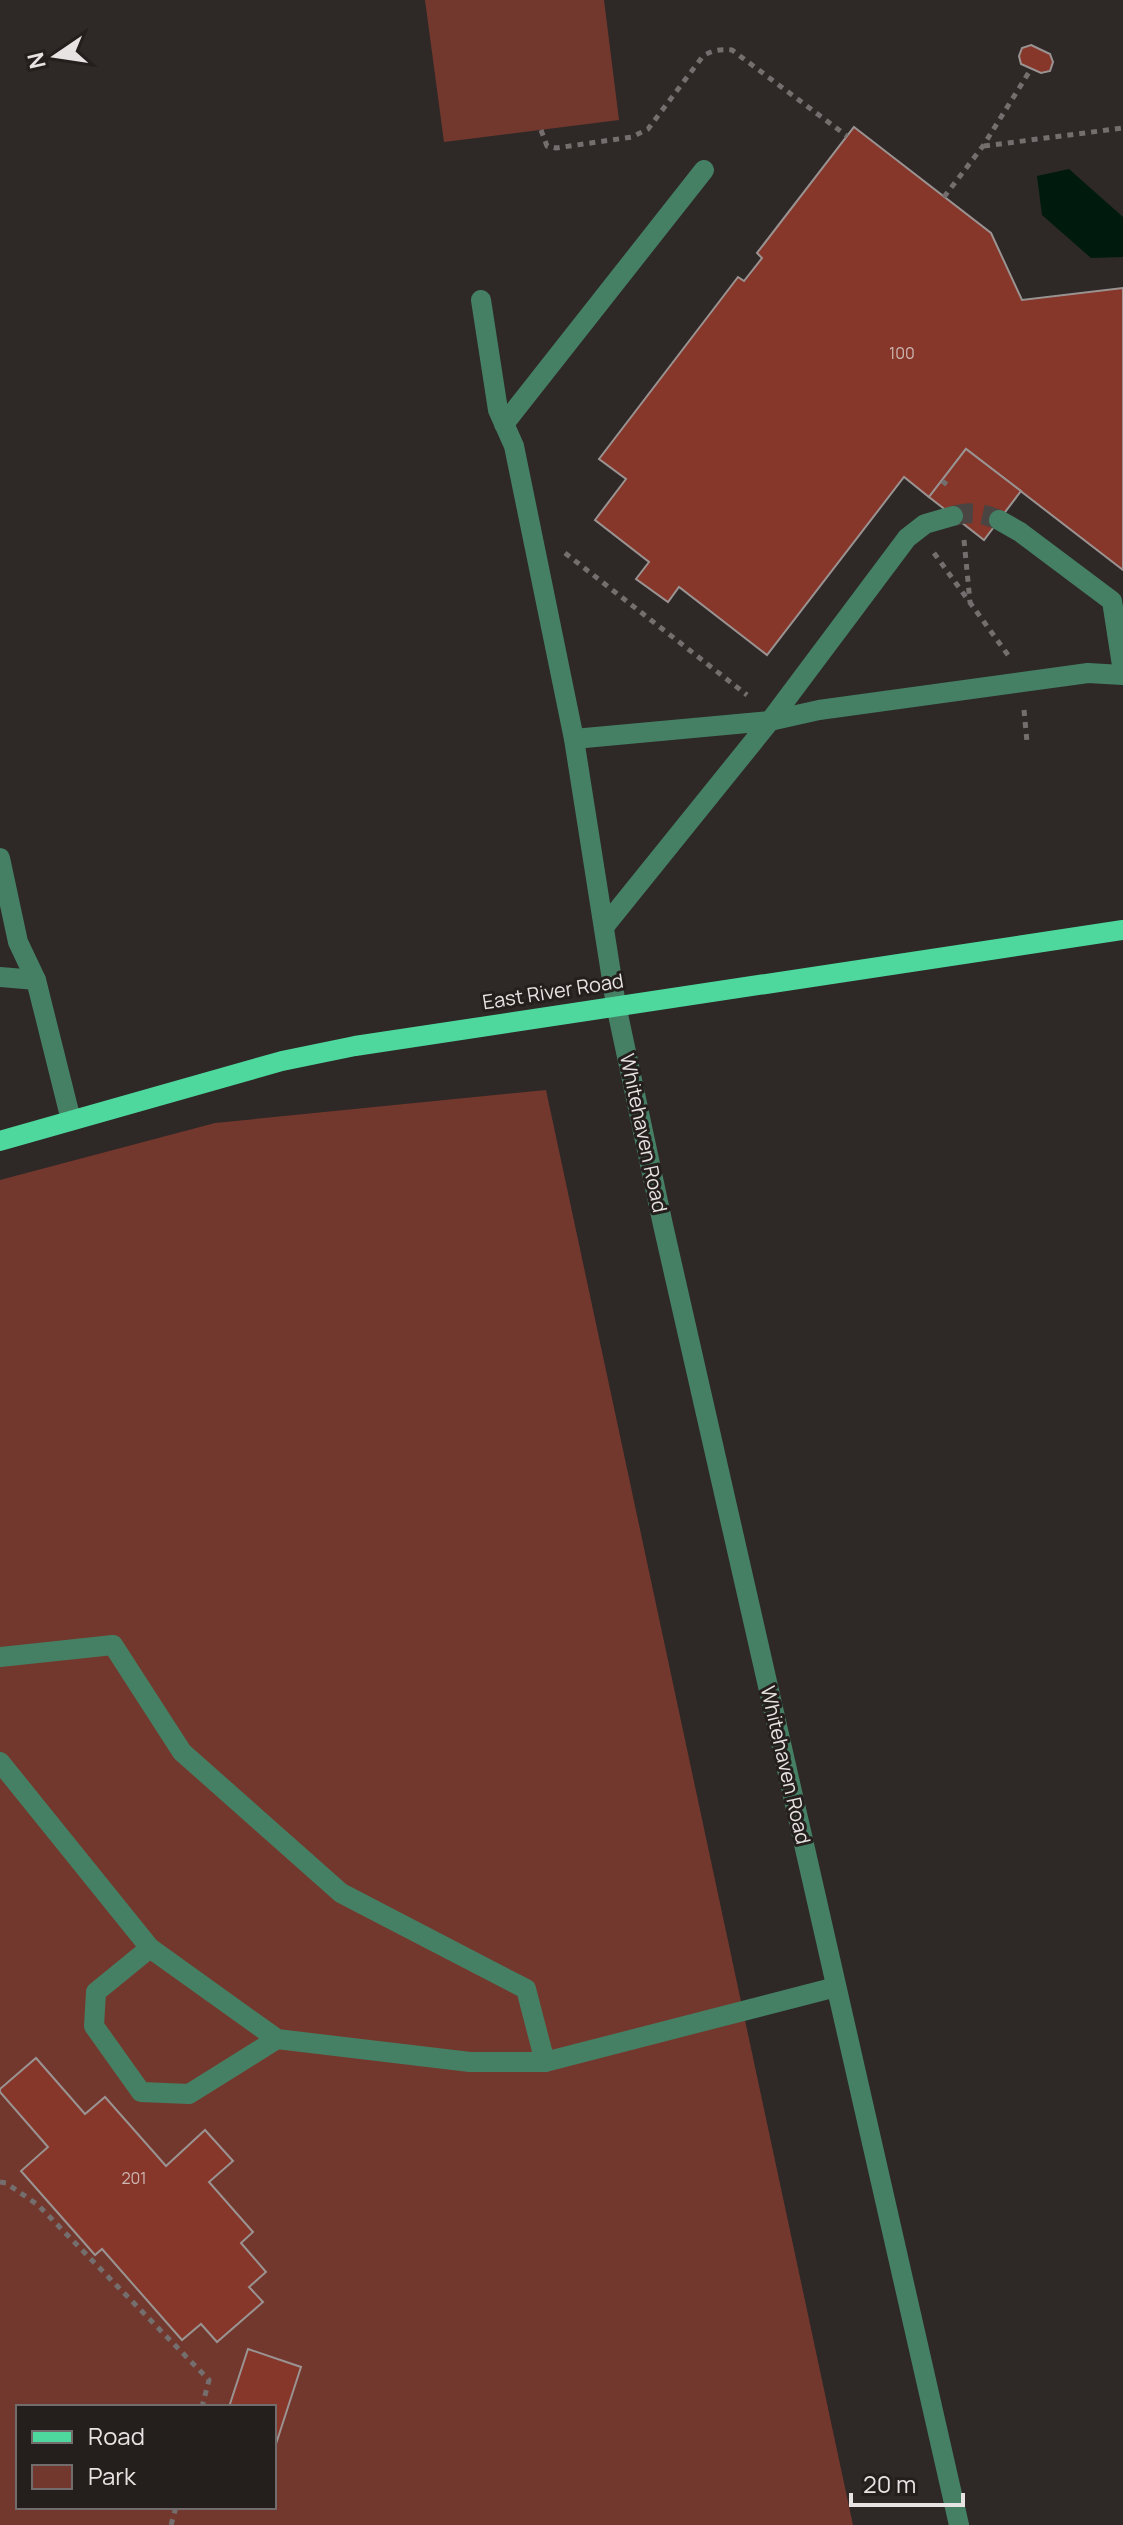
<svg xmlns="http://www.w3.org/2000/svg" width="1123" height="2525" font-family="Manrope,sans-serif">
<rect width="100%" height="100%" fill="#2e2827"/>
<g fill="#73382d" fill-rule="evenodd">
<polygon points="425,0 604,0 619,120 444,142"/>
<path d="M546,1090L853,2525H0V1180L215,1123ZM18,2407H274V2507H18Z"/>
</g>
<polygon fill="#001b0e" points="1069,169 1123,217 1123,257 1091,258 1042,215 1037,176"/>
<g fill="#86372a" stroke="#9a9392" stroke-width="2">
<polygon points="1031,45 1050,54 1053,62 1050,71 1041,73 1021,64 1019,56 1022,48"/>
<polygon points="854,127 991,233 1022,300 1123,288 1123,570 966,449 929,497 904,477 767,655 679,587 668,602 636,579 649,562 595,520 626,479 599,459 738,277 744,281 762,258 757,253"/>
<polygon points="966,449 1021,491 984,540 929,497"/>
<polygon points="36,2058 85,2114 105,2097 166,2166 205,2130 233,2161 209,2182 253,2232 241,2243 266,2272 249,2287 263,2302 217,2342 201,2324 182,2340 102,2249 95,2255 21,2171 48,2147 0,2092 0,2089"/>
<polygon points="248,2349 301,2367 274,2450 274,2407 229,2407"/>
</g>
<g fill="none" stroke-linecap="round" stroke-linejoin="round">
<path stroke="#4a4443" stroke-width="20" stroke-dasharray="20 10" stroke-linecap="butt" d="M953,516C971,511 982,513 999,520"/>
<g stroke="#746f6e" stroke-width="5" stroke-dasharray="6 6" stroke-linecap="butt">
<path d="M541,130L547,146L556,148L632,137L648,129L703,56C713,50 720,49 732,50L847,136"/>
<polyline points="984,146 1123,128"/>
<polyline points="944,197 983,146 1031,69"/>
<polyline points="942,481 950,487"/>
<polyline points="964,540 970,602"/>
<polyline points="565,553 747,695"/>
<polyline points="934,553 1008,655"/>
<polyline points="1024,710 1027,742"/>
<polyline points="0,2182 6,2183 38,2205 209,2380 202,2407"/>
<polyline points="171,2525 176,2507"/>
</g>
<g stroke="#458064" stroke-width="20">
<polyline points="481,300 498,410 514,446 574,739 616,1005 663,1225 959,2525"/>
<polyline points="504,424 704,170"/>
<polyline points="999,520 1020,532 1112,601 1123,672"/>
<polyline points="574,739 770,721 819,710 1088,673 1123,675"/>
<polyline points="0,858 18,942 36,980"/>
<polyline points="604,927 770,721 907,538 925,524 953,516"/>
<polyline points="0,977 36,980 71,1120"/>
<polyline points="0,1657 113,1645 182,1752 341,1893 526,1989 545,2062"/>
<polyline points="0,1762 150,1948 277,2039 470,2062 545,2062 836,1987"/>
<polyline points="150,1948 96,1992 94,2026 141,2092 189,2094 277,2039"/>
</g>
<polyline stroke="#4ed89d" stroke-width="20" points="0,1141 282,1061 355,1046 1123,930"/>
</g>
<g text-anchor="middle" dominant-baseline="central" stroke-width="6" stroke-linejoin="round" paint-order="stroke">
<g font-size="16" fill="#ceb8b4">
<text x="902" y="353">100</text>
<text x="134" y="2178">201</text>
</g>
<g font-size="20" fill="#e6e3e2" stroke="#241e1d">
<text transform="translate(553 991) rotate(-9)">East River Road</text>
<text transform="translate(644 1133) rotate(78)">Whitehaven Road</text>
<text transform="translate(786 1765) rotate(77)">Whitehaven Road</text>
</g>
</g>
<rect x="16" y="2405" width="260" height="104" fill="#241e1d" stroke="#726d6c" stroke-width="2"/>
<rect x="32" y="2431" width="40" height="12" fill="#4ed89d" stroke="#726d6c" stroke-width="2"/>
<text x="88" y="2445" font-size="24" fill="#e6e3e2">Road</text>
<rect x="32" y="2465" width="40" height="24" fill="#73382d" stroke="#726d6c" stroke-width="2"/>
<text x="88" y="2485" font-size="24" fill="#e6e3e2">Park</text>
<g transform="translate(56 56) rotate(257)" stroke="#241e1d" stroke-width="6" paint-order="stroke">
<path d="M0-6L14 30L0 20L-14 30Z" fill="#e6e3e2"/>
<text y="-12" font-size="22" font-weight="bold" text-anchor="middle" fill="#e6e3e2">N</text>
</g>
<path d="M851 2493v12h112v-12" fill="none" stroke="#e6e3e2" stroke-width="4"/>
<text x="863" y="2493" font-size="24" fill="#e6e3e2" stroke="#241e1d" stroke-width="6" paint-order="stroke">20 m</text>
</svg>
